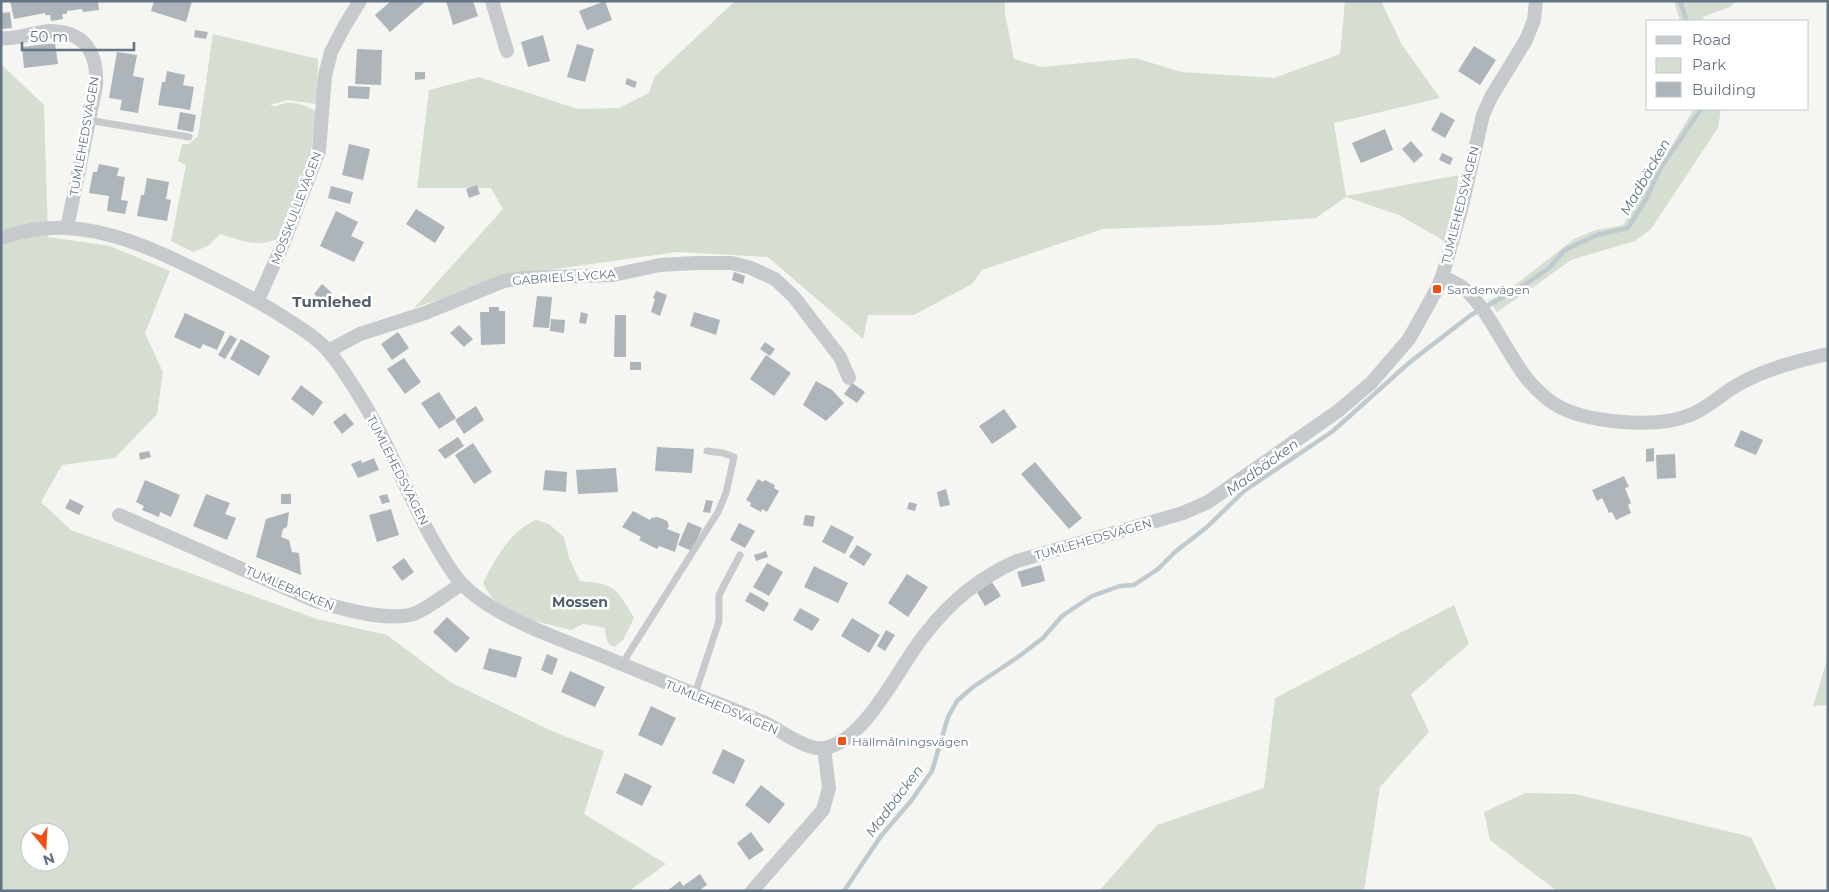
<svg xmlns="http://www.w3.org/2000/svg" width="1829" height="892" font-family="Montserrat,sans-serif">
<rect width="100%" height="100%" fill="#f5f6f1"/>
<g fill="#d6ded2" fill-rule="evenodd">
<polygon points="735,1 1005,1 1005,13 1014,59 1041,67 1135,58 1182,72 1274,78 1340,54 1345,1 1381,1 1402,45 1440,98 1334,123 1346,196 1459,175 1453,208 1444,241 1399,215 1346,197 1316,218 1217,225 1103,229 982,270 972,284 914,315 868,315 863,339 768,257 677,252 507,276 414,308 503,209 491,188 417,188 429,90 479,77 578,109 619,108 649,93 655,76"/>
<polygon points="1674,1 1737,1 1730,7 1703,17 1704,21 1680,21"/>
<path d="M213,34L318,59L317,104L288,100L270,105C276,108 280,104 286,103C296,102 310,107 317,112L310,156L277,239C257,248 240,240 220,234L208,246L193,252L171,241L186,165L178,161L182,144H189L198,136Z"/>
<path d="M1,64L44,105L48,237L110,246L170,271L145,333L163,372L157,414L115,458L62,465L41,502L71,530L317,619L387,635L450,682L554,732L604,751L584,814L666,864L629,891H1ZM30,832H60V862H30Z"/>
<polygon points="1694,109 1721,109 1718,128 1651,229 1635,241 1571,260 1525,293 1497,312 1488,301 1506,292 1574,239 1596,230 1623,225"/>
<path d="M536,520L549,524L564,537L569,558L580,581C615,583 617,589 634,618L623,640L614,647C605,643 606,637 605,628L583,624L571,630C538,621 499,618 483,583C495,559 511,530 536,520Z"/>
<polygon points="1454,605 1469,644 1411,694 1429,732 1380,787 1364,891 1099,891 1157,825 1264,788 1275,698"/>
<polygon points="1828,657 1828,705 1813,706"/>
<polygon points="1525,793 1575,794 1751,837 1777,891 1557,891 1490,840 1484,812"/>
</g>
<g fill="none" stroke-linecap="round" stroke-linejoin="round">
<g stroke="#becacf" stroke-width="4.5">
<polyline points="1680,1 1687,21"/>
<polyline points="844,891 881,836 911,801 932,771 948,717 957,701 973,687 1018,657 1043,638 1062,616 1092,596 1120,586 1134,585 1158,569 1175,552 1207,527 1244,491 1333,431 1410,362 1471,315 1521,287 1548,269 1565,250 1597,235 1628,228 1646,199 1660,169 1701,109"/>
</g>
</g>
<g fill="#adb4ba">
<polygon points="10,1 98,1 99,10 83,12 82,9 67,11 67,14 62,14 63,19 51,21 50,15 45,15 45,13 14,19"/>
<polygon points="154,1 192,1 186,22 151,11"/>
<polygon points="391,1 426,1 390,32 375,15"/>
<polygon points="446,1 473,1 478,16 453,25"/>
<polygon points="605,1 612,20 587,30 579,11"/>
<polygon points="10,12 12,28 1,29 1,13"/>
<polygon points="195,30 208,32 206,39 194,37"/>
<polygon points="543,35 550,61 528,67 521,42"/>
<polygon points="55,43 58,64 24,68 22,47"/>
<polygon points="577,44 594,49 585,82 567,77"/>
<polygon points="1474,46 1496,60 1480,85 1458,71"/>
<polygon points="357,49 382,50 381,85 355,84"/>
<polygon points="117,52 137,55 133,76 144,78 138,113 120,110 122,100 109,98"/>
<polygon points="167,71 185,75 183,85 194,87 190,110 158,105 162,82 165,82"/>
<polygon points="415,72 425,72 425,79 415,80"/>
<polygon points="627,78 637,82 635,88 625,84"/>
<polygon points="348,86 370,87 369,99 348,98"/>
<polygon points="180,112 196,115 193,132 177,129"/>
<polygon points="1441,112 1455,120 1445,138 1431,130"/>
<polygon points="1385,129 1393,150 1361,163 1352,143"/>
<polygon points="1411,141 1423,155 1414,163 1402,149"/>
<polygon points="349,144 370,149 363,180 342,175"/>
<polygon points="1442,153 1453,158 1450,165 1439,160"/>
<polygon points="99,164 119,168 117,176 125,177 121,200 128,201 125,214 107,211 109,196 89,193 93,172 97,172"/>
<polygon points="147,178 169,182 166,199 171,200 167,221 137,216 141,195 144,195"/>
<polygon points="477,185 480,194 469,198 466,189"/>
<polygon points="331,186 353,192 350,204 328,198"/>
<polygon points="416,209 445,227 435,243 406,224"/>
<polygon points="336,211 358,222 351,236 364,242 354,262 320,246"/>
<polygon points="734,272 745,276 743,284 732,280"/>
<polygon points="322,284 332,293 324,303 314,294"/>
<polygon points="656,291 667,295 660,316 651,312 655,299 653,298"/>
<polygon points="537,296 552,297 549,328 533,327"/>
<polygon points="489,307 499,307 499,311 505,311 505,344 481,345 480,312 489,312"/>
<polygon points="581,312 588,314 586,324 579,323"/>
<polygon points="694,312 720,320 716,335 690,326"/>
<polygon points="185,313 225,332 217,350 203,344 200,349 174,337"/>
<polygon points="615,315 626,315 626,357 614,357"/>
<polygon points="551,319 565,320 564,333 550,331"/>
<polygon points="459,325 473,339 464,347 450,333"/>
<polygon points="398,332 409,348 392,360 381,344"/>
<polygon points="230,335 237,339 225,359 218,355"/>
<polygon points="241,339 270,356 259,376 230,359"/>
<polygon points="765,342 775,349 770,356 760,349"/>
<polygon points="766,355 791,373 774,396 750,379"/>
<polygon points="404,358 421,382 405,394 387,369"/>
<rect x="630" y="362" width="11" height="8"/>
<polygon points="816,381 832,390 844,403 826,421 803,405"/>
<polygon points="852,383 865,392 857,403 844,394"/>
<polygon points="301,385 323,402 313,416 291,399"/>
<polygon points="439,392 456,418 439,429 421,403"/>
<polygon points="476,406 484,420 464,434 455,420"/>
<polygon points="1004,409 1017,427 992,444 979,426"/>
<polygon points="345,413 354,424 342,434 333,422"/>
<polygon points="1741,430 1763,440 1756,455 1734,446"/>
<polygon points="458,437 464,446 445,459 438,450"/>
<polygon points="473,443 492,472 474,484 455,455"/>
<polygon points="657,447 694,449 692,473 655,471"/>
<polygon points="1654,448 1654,461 1646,462 1646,449"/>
<polygon points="149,451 151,457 140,460 139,453"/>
<polygon points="1675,454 1676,478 1657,479 1656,455"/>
<polygon points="374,458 379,470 358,478 351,464 361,460 362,463"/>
<polygon points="1035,462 1082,518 1069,529 1021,474"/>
<polygon points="616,468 618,492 578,494 576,470"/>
<polygon points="545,470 567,472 566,492 543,490"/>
<polygon points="1624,476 1629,487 1625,488 1631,503 1628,505 1631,513 1616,520 1612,512 1609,513 1602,498 1597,501 1592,490"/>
<polygon points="758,479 763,482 765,480 775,485 774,488 779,491 767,512 762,509 761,512 750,506 751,503 746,500"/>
<polygon points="145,480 180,495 171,517 160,512 159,517 142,510 144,506 136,502"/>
<polygon points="946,489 950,505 940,507 937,492"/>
<polygon points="206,494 230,503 225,514 236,518 227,540 193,526"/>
<rect x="281" y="494" width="10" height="10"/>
<polygon points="387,494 390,502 382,504 379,496"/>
<polygon points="70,499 84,506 79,515 65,508"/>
<polygon points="706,500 713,501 710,513 703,512"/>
<polygon points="909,502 917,504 915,511 907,509"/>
<polygon points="391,509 399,535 377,542 369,515"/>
<polygon points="633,511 650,520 651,518 657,517 663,519 667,521 669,526 667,529 680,534 675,552 659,546 657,549 639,540 641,537 622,527"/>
<polygon points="289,512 287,527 283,529 281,537 289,540 292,552 299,553 301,575 256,557 266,519"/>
<polygon points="805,515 815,516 813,527 803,525"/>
<polygon points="688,522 702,528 692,551 678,545"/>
<polygon points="739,523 755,531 745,548 730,540"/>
<polygon points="831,525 854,537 845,554 822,542"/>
<polygon points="857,545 872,554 864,566 849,557"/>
<polygon points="766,551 768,557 756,561 754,555"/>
<polygon points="404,558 414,572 402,581 392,567"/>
<polygon points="767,563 783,572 769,596 753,587"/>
<polygon points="1041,565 1045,581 1022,587 1017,572"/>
<polygon points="814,566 848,583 838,603 804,587"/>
<polygon points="907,574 928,587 908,617 888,603"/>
<polygon points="992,582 1001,596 985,606 977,592"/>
<polygon points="750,592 769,603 764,612 745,601"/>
<polygon points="800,608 820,619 812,631 793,620"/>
<polygon points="447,617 470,638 456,653 433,632"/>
<polygon points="852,618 880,635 869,653 841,636"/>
<polygon points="886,630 895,635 885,651 877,646"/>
<polygon points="489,648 522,657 516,678 483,669"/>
<polygon points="547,654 558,659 552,675 541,670"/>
<polygon points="570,671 605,687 595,707 561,692"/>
<polygon points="651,706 676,718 662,746 638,735"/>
<polygon points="723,749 745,760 734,784 712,773"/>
<polygon points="625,773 652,786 642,806 616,793"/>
<polygon points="761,785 785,804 769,824 745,805"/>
<polygon points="751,832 764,850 749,860 737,843"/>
<polygon points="700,874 707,885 701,889 702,891 667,891 680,881 683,886"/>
</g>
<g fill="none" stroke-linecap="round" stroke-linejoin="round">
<g stroke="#c7cacd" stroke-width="7">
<polyline points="88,120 189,137"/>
<polyline points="622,664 718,512 726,493 734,457 723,453 707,451"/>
<polyline points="695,694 719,621 719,595 740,555"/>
</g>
<g stroke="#c7cacd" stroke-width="14">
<polyline points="492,1 507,51"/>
<path d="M1,38C19,40 34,31 51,31C86,32 98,54 96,86L67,228"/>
<path d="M1,238C21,231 44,227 66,228C110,230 151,248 190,267C224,283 256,299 288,320C302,329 318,339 329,352C339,363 347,377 355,389C385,435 404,487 430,535C440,552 449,570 462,584C493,616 554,637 595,653C632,668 668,683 704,698C725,706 745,714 765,723C780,730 807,751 824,748C866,742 900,664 926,633C951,601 980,577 1017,561L1183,513L1208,502L1338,411L1371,383L1409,339L1437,289L1442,277L1461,210L1483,115L1491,97L1526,40L1534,20L1536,1"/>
<path d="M1442,277C1449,280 1456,283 1462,287C1488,307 1506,353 1528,380C1535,388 1544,397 1553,403C1583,423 1656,429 1690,415C1709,408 1723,392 1741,383C1764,370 1802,359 1828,354"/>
<polyline points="258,300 283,244 319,151 325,76 331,52 345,25 360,1"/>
<polyline points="328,351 360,334 425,313 504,281 523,278 613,275 660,265 696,263 732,263 751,268 775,279 794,297 840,357 849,378"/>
<path d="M119,515L313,600C338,608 391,623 416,613C428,608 450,591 462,584"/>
<polyline points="752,891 823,810 829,788 824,748"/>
</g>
</g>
<g fill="#f24f14" stroke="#fff" stroke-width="2">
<rect x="1432" y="284" width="10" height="10" rx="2.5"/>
<rect x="837" y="736" width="10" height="10" rx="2.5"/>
</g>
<g text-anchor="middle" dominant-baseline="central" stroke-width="5" stroke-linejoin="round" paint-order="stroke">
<g font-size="12" fill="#627485" stroke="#fff">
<text transform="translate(84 136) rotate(-80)">TUMLEHEDSVÄGEN</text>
<text transform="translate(1460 205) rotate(-76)">TUMLEHEDSVÄGEN</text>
<text transform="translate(296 208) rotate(-69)">MOSSKULLEVÄGEN</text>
<text transform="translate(564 277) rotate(-4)">GABRIELS LYCKA</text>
<text transform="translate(398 470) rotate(63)">TUMLEHEDSVÄGEN</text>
<text transform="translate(1093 539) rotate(-16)">TUMLEHEDSVÄGEN</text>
<text transform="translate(290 588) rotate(23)">TUMLEBACKEN</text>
<text transform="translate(722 707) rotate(23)">TUMLEHEDSVÄGEN</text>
</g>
<g font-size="12" fill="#627485" stroke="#fff" text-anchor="start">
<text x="1447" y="289">Sandenvägen</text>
<text x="852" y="741">Hällmålningsvägen</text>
</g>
<g font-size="14" font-style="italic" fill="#5d7783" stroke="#fff">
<text transform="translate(1645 177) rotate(-60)">Madbäcken</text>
<text transform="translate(1262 467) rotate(-36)">Madbäcken</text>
<text transform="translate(894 801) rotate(-53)">Madbäcken</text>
</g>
<g font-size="14" font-weight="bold" fill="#505e69" stroke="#fff">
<text x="580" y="602">Mossen</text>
</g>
<g font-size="15" font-weight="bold" fill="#505e69" stroke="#fff">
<text x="332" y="301">Tumlehed</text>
</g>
</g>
<rect width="1829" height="892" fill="none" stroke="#627485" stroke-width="5"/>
<rect x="1646" y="20" width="162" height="90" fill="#ffffff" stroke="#c0c7ce"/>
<rect x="1656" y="36" width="25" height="8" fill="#c7cacd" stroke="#c0c7ce"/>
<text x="1692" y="45" font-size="15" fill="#627485">Road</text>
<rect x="1656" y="58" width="25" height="15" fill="#d6ded2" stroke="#c0c7ce"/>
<text x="1692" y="70" font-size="15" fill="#627485">Park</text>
<rect x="1656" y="82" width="25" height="15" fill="#adb4ba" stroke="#c0c7ce"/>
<text x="1692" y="95" font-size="15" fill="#627485">Building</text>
<g transform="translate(45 847) rotate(162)"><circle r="24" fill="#ffffff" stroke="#c0c7ce"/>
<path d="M0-4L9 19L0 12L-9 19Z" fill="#f24f14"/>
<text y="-8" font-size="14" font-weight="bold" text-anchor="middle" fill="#627485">N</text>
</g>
<path d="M22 42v8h112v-8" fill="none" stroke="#627485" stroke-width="2.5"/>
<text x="30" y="42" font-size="15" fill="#627485" stroke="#ffffff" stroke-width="4" paint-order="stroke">50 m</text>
</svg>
